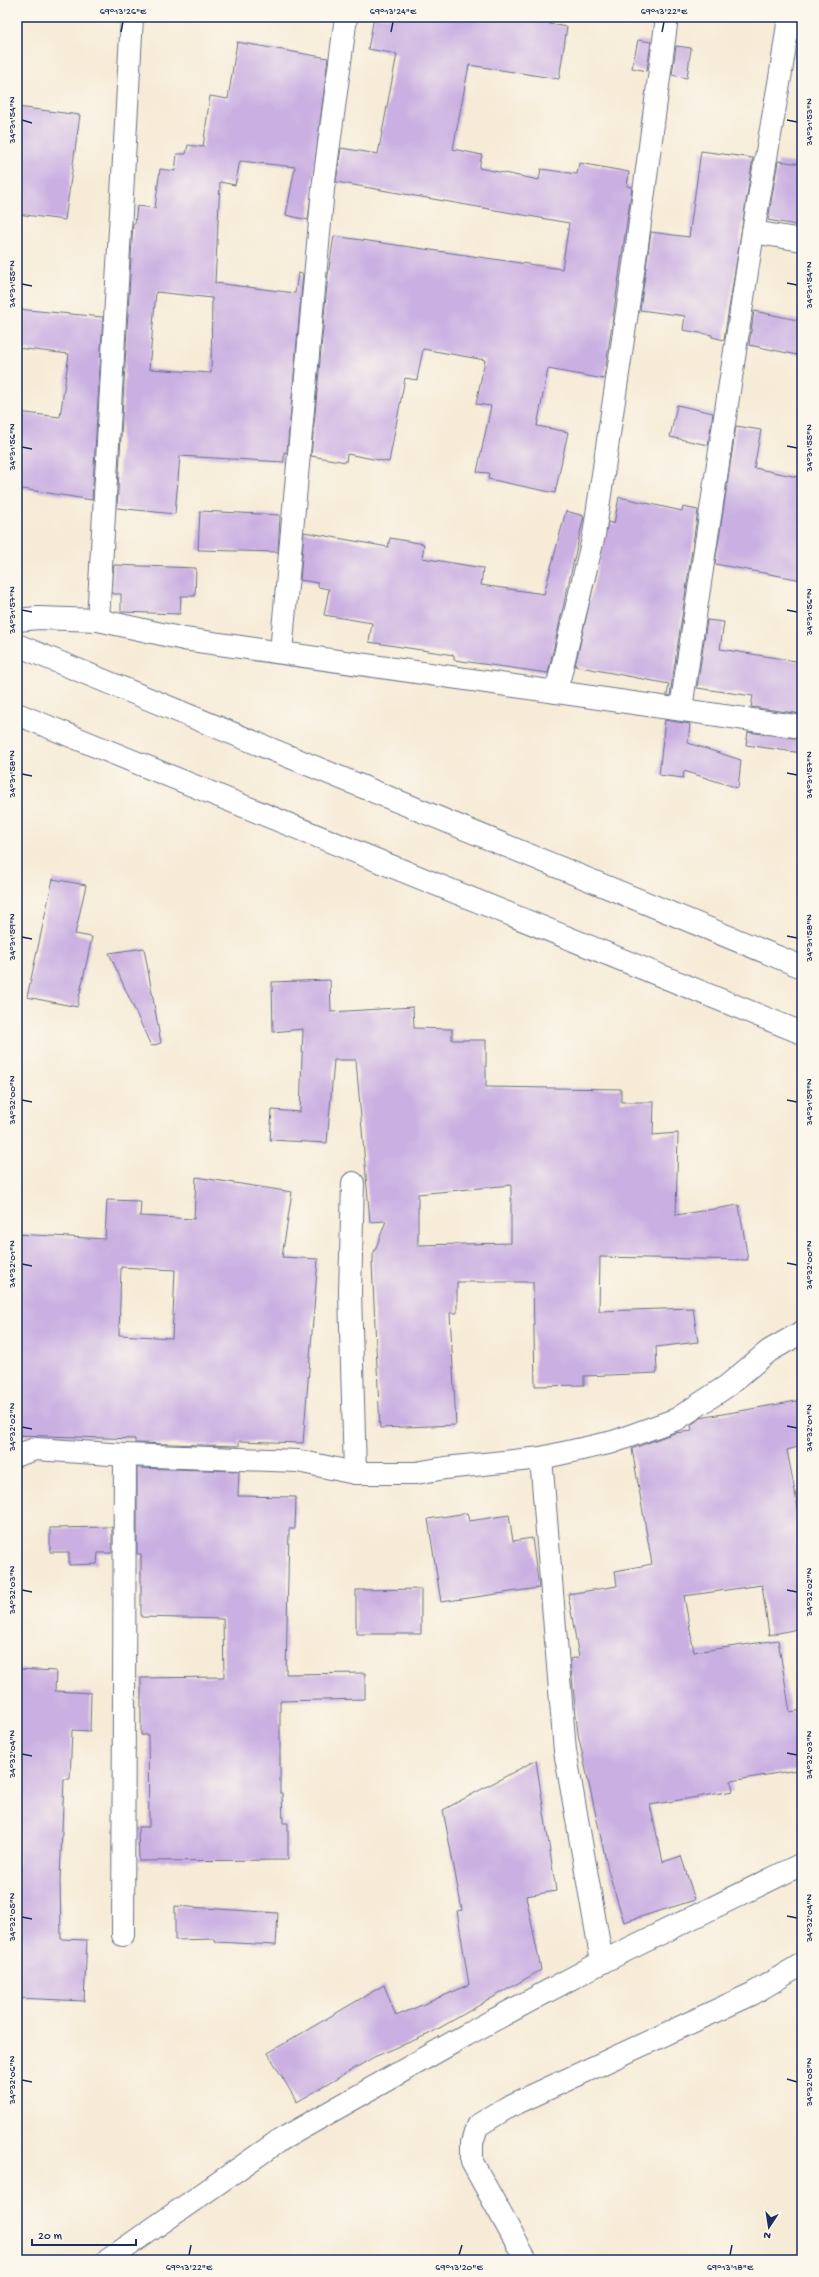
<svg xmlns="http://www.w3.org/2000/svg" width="819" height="2277" font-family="'Gochi Hand',sans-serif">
<rect width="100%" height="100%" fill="#fbf7ec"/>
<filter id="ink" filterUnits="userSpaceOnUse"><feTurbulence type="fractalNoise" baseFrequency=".025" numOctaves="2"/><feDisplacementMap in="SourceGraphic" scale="8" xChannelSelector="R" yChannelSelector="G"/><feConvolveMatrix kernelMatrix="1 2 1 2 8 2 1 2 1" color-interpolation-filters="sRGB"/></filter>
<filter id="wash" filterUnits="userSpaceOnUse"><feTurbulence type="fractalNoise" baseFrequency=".012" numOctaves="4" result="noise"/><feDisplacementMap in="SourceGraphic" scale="16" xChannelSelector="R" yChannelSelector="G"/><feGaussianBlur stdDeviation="0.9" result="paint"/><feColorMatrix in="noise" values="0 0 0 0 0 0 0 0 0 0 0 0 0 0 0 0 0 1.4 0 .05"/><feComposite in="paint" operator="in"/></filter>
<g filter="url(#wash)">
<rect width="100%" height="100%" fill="#f6ebd7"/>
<g id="blocks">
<g fill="#cab0e2" fill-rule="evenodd">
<polygon points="374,17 551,17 550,24 567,27 559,79 469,65 453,149 482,155 479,168 539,180 541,169 577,174 579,163 629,172 627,186 632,187 604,379 548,369 537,426 568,432 555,493 488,479 489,473 477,472 491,406 476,404 485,360 423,349 417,380 405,378 389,462 347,454 346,462 311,456 328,275 334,236 562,269 569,223 336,182 341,148 378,154 397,54 368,49"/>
<polygon points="638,40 651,42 647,71 632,68"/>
<path d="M237,42L328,58L308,220L286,215L295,167L240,161L235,185L220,182L215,283L295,293L298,273L303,274L287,453L284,452V462L180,456L175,514L117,508L133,223L135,224L137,206L155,208L160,169L175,171L177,154H186L188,145L203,147L210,96L228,99ZM156,292L212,298L211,373L149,369Z"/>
<polygon points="676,46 691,48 687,78 672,75"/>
<polygon points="17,107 80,115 65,220 17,214"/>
<polygon points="701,151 753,158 724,340 712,337 712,335 683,330 685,316 640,310 651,232 689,237"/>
<polygon points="778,161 802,164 802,226 768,220"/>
<polygon points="17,309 103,317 92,500 17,488 17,412 60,417 69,354 17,348"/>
<polygon points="754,311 802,321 802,356 749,345"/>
<polygon points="677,405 713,413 708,445 670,437"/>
<polygon points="736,426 761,430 754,468 802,478 802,580 715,564"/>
<polygon points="619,497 682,511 683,507 698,510 670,696 667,695 669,684 575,666 608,522 614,524"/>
<polygon points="200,511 280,515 278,552 198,550"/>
<polygon points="566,511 584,516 548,673 454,660 454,655 369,642 372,623 324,615 329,589 318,587 318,583 300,580 304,532 388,547 390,538 424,544 422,558 483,568 481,585 544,594"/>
<polygon points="114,565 196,568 195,596 181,596 180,614 121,612 121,594 112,594"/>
<polygon points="707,620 724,622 720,649 802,662 802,714 751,707 753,696 697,688"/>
<polygon points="665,720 690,724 688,743 741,760 738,788 684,771 683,778 659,775"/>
<polygon points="748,732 802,739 802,753 746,745"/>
<polygon points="53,879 86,885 75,934 92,937 77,1007 27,997"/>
<polygon points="144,948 161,1043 151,1046 109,953"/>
<path d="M330,980L331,1012L413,1007L414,1028L452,1029V1040H486V1087L621,1089V1102H654L653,1135L678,1133L676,1215L739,1205L748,1260L600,1257L599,1311L693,1308L698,1342L656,1347L657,1373L584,1376V1385L535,1386L533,1282H457V1313H450L456,1425L380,1428L372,1263L373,1264V1255L386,1221L370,1222L356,1060H334L327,1143L270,1140L272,1110L300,1112L303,1029L273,1032L272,982ZM511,1185V1243L418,1245V1194Z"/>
<path d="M196,1177L292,1192L282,1257L318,1259L303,1443L239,1441V1446L135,1443V1439L17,1435V1266H20L17,1234L105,1239L107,1200L141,1201L140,1216L194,1219ZM121,1267L175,1270L172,1338L119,1335Z"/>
<polygon points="802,1400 802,1446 787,1450 799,1513 802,1512 802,1628 769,1635 762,1585 684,1596 694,1652 778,1640 790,1712 802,1710 802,1769 731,1781 733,1791 650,1805 663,1862 681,1856 695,1900 624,1922 608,1870 578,1734 570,1659 579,1657 568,1594 617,1586 615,1571 652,1564 632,1449 674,1433 692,1431 691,1425 700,1418"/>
<polygon points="137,1468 239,1471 238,1496 296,1497 295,1529 289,1529 286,1674 365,1673 365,1699 280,1701 280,1793 282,1793 283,1823 288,1823 288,1860 139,1861 138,1827 149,1827 148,1735 141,1735 141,1678 224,1677 223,1619 141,1617 141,1554 137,1554"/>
<polygon points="467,1513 469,1521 509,1515 513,1541 532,1538 539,1588 441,1602 428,1519"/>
<polygon points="112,1527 112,1553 98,1553 97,1564 69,1565 69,1552 50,1552 50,1528"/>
<polygon points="421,1589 421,1634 356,1634 356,1590"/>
<polygon points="17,1669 56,1671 55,1691 91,1693 90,1731 72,1730 70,1779 64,1779 60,1880 61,1939 87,1940 84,2001 17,1998"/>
<polygon points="536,1760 556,1891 526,1896 541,1970 429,2034 374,2057 297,2102 268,2053 384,1985 396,2016 469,1985 457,1911 462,1910 443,1810"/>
<polygon points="175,1906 278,1913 276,1945 215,1942 215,1939 175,1940"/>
</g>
</g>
</g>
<g filter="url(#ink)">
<use href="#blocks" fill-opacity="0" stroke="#687188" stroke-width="1"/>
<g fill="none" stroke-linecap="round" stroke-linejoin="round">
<defs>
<g id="street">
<polyline points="753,232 802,240"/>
<polyline points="17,620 38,618 98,620 184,639 802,727"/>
<polyline points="98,620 132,17"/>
<polyline points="281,652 323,189 346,17"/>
<polyline points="556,692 594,535 637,245 667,17"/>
<polyline points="681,708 753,232 781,72 789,17"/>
<polyline points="353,1183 350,1292 355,1473"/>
<polyline points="17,1455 36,1449 125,1455 298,1461 355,1473 416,1473 445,1468 541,1458 613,1442 677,1419 727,1386 769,1351 802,1332"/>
<polyline points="541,1458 565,1751 602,1962"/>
<polyline points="123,1935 125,1455"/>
<polyline points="108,2260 277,2142 466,2035 602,1962 802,1864"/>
<polyline points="526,2260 472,2162 472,2143 477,2126 508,2107 752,1994 802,1964"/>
</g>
<g id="secondary">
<polyline points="17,645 802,967"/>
<polyline points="17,714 802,1033"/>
</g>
</defs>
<use href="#street" stroke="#687188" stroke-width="24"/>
<use href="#secondary" stroke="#687188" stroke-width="24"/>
<use href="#street" stroke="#fff" stroke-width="22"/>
<use href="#secondary" stroke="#fff" stroke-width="22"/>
</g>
</g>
<path fill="none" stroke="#1b2f5e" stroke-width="1.5" d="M121,32L123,22M391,32L393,22M662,32L664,22M22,120L32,123M787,120L797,122M787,283L797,285M22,284L32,286M787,446L797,448M22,447L32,449M22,610L32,612M787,610L797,612M787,773L797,775M22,774L32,776M787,936L797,938M22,937L32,939M22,1100L32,1102M787,1100L797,1102M787,1263L797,1265M22,1264L32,1266M787,1426L797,1428M22,1427L32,1429M22,1590L32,1592M787,1590L797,1592M787,1753L797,1755M22,1754L32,1756M787,1916L797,1918M22,1917L32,1919M787,2079L797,2082M22,2080L32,2082M189,2255L191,2245M459,2255L462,2245M730,2255L732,2245"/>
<rect width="819" height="2277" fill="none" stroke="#fbf7ec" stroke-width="44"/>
<g transform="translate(769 2227) rotate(192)" stroke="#fbf7ec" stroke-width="3" paint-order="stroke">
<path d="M0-3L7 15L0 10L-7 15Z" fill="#1b2f5e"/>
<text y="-6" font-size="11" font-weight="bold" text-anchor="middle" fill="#1b2f5e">N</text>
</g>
<path d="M32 2239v6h104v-6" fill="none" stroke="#1b2f5e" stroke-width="2"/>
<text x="38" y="2239" font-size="12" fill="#1b2f5e" stroke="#fbf7ec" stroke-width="3" paint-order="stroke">20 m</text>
<rect x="22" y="22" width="775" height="2233" fill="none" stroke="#1b2f5e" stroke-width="1.5"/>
<g font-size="10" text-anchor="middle" fill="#1b2f5e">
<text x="123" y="14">69°13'26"E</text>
<text x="393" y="14">69°13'24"E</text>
<text x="664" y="14">69°13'22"E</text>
<text transform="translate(11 120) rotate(-90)" y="4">34°31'54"N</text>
<text transform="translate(808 122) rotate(-90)" y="4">34°31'53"N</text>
<text transform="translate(11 284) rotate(-90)" y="4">34°31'55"N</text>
<text transform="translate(808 285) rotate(-90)" y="4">34°31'54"N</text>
<text transform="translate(11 447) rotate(-90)" y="4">34°31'56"N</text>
<text transform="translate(808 448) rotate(-90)" y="4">34°31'55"N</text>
<text transform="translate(11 610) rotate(-90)" y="4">34°31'57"N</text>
<text transform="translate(808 612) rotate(-90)" y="4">34°31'56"N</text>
<text transform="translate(11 774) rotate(-90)" y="4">34°31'58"N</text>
<text transform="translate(808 775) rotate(-90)" y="4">34°31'57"N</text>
<text transform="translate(11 937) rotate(-90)" y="4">34°31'59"N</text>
<text transform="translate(808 938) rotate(-90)" y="4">34°31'58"N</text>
<text transform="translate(11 1100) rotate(-90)" y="4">34°32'00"N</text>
<text transform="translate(808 1102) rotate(-90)" y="4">34°31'59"N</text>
<text transform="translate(11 1264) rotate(-90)" y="4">34°32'01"N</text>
<text transform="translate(808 1265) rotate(-90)" y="4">34°32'00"N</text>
<text transform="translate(11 1427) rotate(-90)" y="4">34°32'02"N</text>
<text transform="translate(808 1428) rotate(-90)" y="4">34°32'01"N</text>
<text transform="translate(11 1590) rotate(-90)" y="4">34°32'03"N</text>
<text transform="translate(808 1592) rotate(-90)" y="4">34°32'02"N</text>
<text transform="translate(11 1754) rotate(-90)" y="4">34°32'04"N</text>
<text transform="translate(808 1755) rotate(-90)" y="4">34°32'03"N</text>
<text transform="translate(11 1917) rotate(-90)" y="4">34°32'05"N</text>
<text transform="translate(808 1918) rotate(-90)" y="4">34°32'04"N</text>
<text transform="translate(11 2080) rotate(-90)" y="4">34°32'06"N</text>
<text transform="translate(808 2082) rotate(-90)" y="4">34°32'05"N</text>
<text x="189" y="2270">69°13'22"E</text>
<text x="459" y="2270">69°13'20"E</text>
<text x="730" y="2270">69°13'18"E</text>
</g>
</svg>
